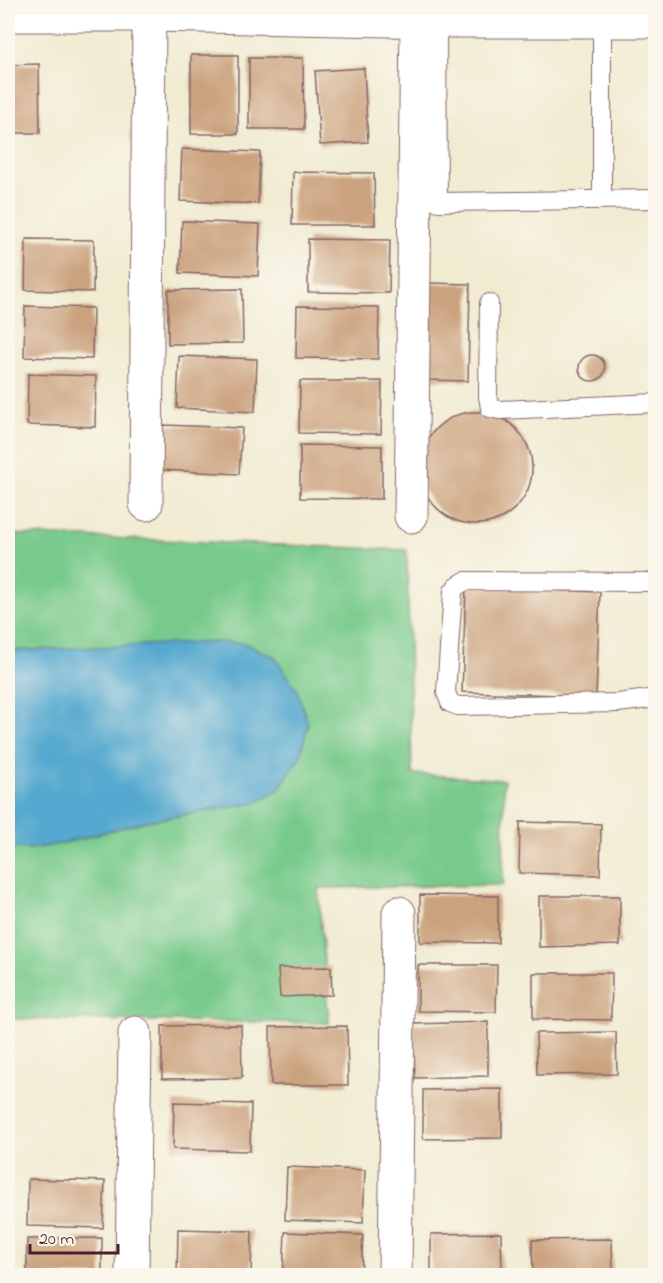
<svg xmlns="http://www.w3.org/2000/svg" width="663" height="1283" font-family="'Indie Flower',sans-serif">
<rect width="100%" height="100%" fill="#fbf7ec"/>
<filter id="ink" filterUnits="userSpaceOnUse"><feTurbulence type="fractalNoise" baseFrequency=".0167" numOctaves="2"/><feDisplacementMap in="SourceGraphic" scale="12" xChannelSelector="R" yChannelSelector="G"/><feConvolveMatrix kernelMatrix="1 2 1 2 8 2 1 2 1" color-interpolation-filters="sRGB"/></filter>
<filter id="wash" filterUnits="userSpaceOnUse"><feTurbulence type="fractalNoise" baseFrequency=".008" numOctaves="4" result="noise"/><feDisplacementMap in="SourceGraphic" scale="24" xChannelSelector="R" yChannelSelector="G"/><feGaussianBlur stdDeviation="1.35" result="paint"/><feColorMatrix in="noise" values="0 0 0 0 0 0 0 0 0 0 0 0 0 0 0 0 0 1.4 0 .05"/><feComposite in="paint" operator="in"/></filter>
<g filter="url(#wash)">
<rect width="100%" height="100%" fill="#f1ebd2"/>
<polygon fill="#78ca8c" stroke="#61745c" stroke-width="1.5" points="8,534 407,550 412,774 504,780 503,885 318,888 329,1023 8,1019"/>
<polygon fill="#54a8cf" stroke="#4f647d" stroke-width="1.5" points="213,642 243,643 275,657 297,690 308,724 300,757 279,789 256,803 147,821 60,844 30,849 8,847 8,651"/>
<g id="blocks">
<g fill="#cba27e">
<rect x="191" y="55" width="47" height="79"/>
<polygon points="249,58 303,58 304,129 249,129"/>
<polygon points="39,64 40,133 8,133 8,65"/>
<polygon points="364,68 368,142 320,145 315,71"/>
<polygon points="182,149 260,152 258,204 180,201"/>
<polygon points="293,172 374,173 375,225 292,225"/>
<polygon points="182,221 260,224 258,276 180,273"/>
<polygon points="26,239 94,240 93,292 25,290"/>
<polygon points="308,239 390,240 389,293 308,292"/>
<polygon points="427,283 470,284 468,381 425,380"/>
<polygon points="242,289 243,343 168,344 168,290"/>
<polygon points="25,306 93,308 92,359 24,357"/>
<polygon points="297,306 379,307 378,359 296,358"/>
<circle cx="592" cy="368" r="13"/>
<polygon points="179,356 257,359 255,412 177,408"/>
<polygon points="28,374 96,376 95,427 27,425"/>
<polygon points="300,381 382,381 381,434 299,433"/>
<circle cx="476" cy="468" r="56"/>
<polygon points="163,425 242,428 239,474 162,470"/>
<polygon points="300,445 382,446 382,499 300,498"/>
<polygon points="466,587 600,592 596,696 462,692"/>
<polygon points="520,822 601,824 600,875 519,873"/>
<polygon points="420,895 498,896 498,943 420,942"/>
<polygon points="539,896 620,896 620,945 539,947"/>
<polygon points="418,965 497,965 496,1012 418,1011"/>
<polygon points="331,967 332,995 280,997 278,968"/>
<polygon points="533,973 612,973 611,1020 533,1019"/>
<polygon points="488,1022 488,1076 415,1078 413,1024"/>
<polygon points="241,1025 242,1078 162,1079 162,1026"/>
<polygon points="347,1026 348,1085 271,1085 270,1027"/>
<polygon points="616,1032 617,1074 537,1075 536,1033"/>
<polygon points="502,1089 502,1138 423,1139 423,1090"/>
<polygon points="174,1102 251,1104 250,1151 173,1149"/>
<polygon points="287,1167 365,1170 363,1223 285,1220"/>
<polygon points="28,1179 105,1181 103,1228 27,1226"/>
<polygon points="178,1229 252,1231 251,1276 177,1276"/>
<polygon points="285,1232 363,1235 361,1276 283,1276"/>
<polygon points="501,1233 502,1276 431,1276 431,1234"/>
<polygon points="102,1238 102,1276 27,1276 27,1239"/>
<polygon points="612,1239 613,1276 533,1276 532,1240"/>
</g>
</g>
</g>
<g filter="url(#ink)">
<use href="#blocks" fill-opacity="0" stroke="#846665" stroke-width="1.5"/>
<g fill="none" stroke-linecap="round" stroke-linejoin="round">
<defs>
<g id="lane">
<polyline points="437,21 438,202 656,199"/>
<polyline points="602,21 602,199"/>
<polyline points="489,303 488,396 490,408 499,410 656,403"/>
<polyline points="656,582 465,581 457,586 453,591 446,692 450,703 458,706 618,703 656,698"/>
</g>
<g id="street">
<polyline points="8,15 150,15 437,21 656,21"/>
<polyline points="146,504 149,8"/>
<polyline points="411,516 417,21"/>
<polyline points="132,1276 135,1033"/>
<polyline points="395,1276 399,913"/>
</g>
</defs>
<use href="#lane" stroke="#846665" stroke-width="20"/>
<use href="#street" stroke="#846665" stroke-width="35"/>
<use href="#lane" stroke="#fff" stroke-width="18"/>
<use href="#street" stroke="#fff" stroke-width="33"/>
</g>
</g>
<rect width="663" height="1283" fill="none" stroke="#fbf7ec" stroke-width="30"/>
<path d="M30 1244v9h88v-9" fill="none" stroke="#4a1f2b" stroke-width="3"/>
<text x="39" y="1244" font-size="18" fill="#4a1f2b" stroke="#fbf7ec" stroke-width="4.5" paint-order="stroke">20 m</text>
</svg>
